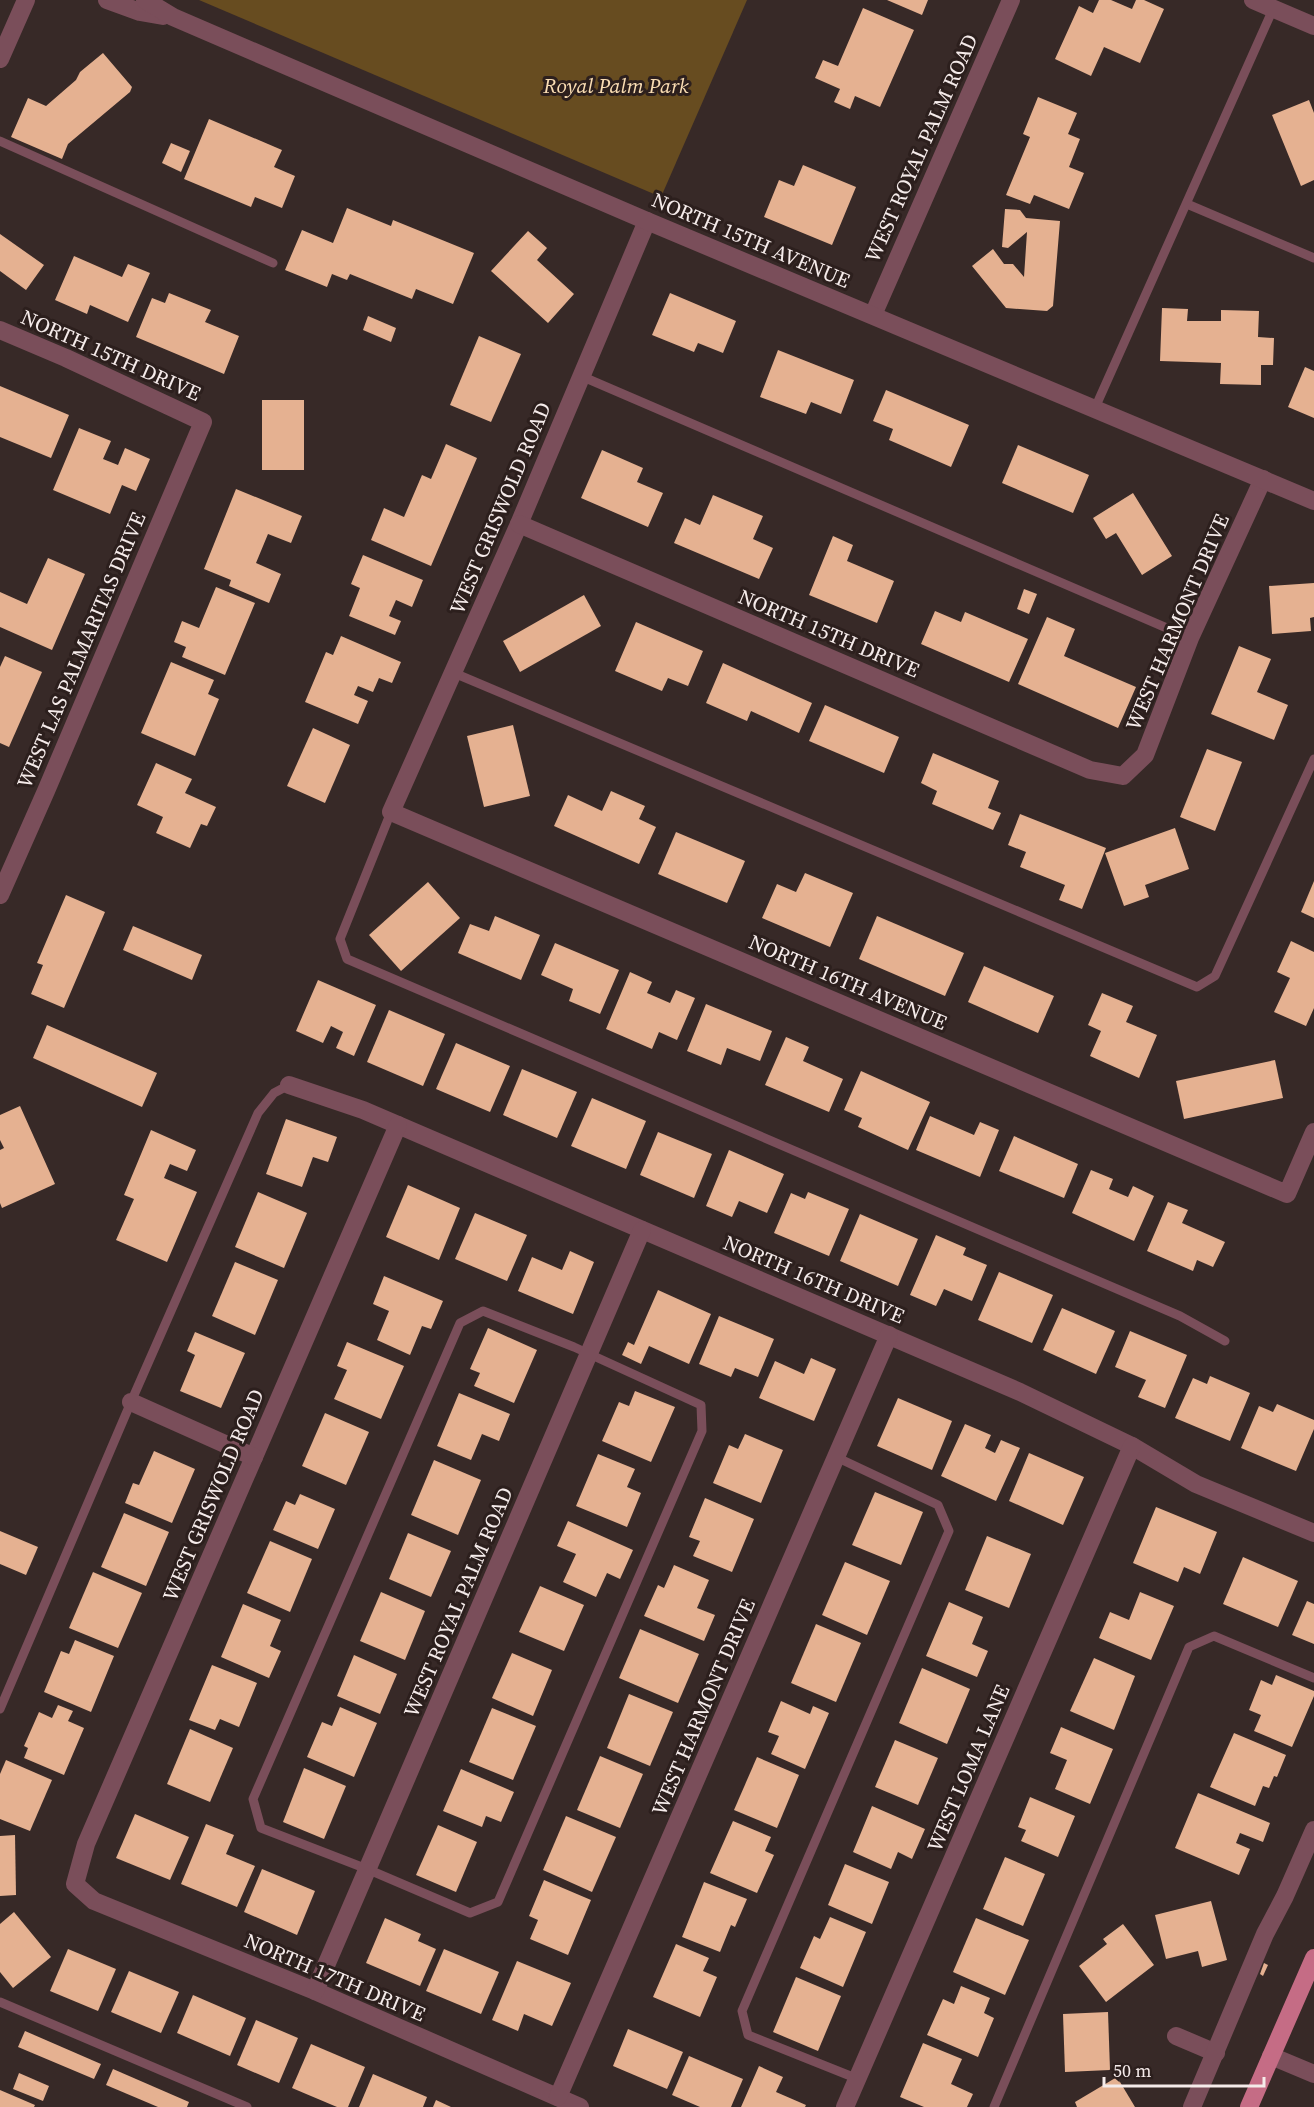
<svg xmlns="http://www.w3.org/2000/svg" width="1314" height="2107" font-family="'Source Serif 4',serif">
<rect width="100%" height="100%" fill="#372927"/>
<polygon fill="#674c20" points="199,0 747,0 661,197"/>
<g fill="#e5b191">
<polygon points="887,0 928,0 922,15"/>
<polygon points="1099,0 1111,0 1132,9 1136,0 1144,0 1164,9 1140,63 1104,47 1091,76 1055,59 1079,6 1093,13"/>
<polygon points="863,8 914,30 880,107 855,96 850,109 834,102 840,89 815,78 823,60 838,66"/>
<polygon points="103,53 132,87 130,92 68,144 62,159 11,137 28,98 46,106 76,80 80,72"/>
<polygon points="1038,97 1077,113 1068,134 1080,139 1069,167 1084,173 1069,209 1034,195 1030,204 1006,195 1030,137 1023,134"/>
<polygon points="1309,100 1314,113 1314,180 1301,186 1272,115"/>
<polygon points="209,119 282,150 274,167 295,176 282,208 255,197 251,207 184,179"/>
<polygon points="171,143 190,151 181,172 162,163"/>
<polygon points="803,165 856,187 832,245 764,217 779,180 794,186"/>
<polygon points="347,208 391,226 393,220 474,253 453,304 416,289 412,299 350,274 347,280 332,274 327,287 285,270 302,230 333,243"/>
<polygon points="1005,209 1020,210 1026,218 1060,221 1053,306 1047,311 1006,308 972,266 993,249 1004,264 1013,264 1024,277 1027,232 1008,248 1002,247"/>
<polygon points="528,231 547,248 537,260 574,294 548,323 491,271"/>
<polygon points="0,234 44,265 26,290 0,271"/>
<polygon points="74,256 122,277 128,264 150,273 128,322 90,305 87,314 55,300"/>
<polygon points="169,293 211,310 205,322 239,336 224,374 136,337 152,298 165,303"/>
<polygon points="670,293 736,321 723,353 698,343 694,352 652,335"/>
<polygon points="1162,308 1188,309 1187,321 1221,321 1221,310 1259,311 1258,337 1274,338 1273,365 1261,365 1261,385 1220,384 1221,363 1160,361"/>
<polygon points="368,316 396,328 391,342 363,330"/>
<polygon points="479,336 521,354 491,422 450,405"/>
<polygon points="778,350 854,380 841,414 811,402 806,414 760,397"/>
<polygon points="1305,367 1314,371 1314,418 1288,407"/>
<polygon points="0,386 69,415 51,458 0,437"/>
<polygon points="886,390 969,425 951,467 889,440 893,429 873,421"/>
<rect x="262" y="400" width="42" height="70"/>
<polygon points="79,428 111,441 103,459 118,465 125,448 150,459 136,491 122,485 110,514 53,490"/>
<polygon points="446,444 477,458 431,566 371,540 384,508 404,517 422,475 431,479"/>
<polygon points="1018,445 1089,475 1073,513 1002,483"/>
<polygon points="602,450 643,468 637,482 663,493 648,527 581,498"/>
<polygon points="236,489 302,516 291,543 268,534 256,563 281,574 269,603 229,586 231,580 204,569"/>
<polygon points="1133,493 1172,556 1142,575 1116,533 1106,539 1093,518"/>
<polygon points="713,495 763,516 753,539 773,548 759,579 674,543 685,518 700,525"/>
<polygon points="833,536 853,545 847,561 894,581 877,623 809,595"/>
<polygon points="363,555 423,580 412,607 396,600 389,616 401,621 395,635 349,616 360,588 351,584"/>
<polygon points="48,558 85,574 52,650 0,627 0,592 27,604"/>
<polygon points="1314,583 1314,617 1310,618 1311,631 1272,634 1269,586"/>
<polygon points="216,587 255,603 225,675 182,657 186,647 174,642 182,621 199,628"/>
<polygon points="1024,589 1037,594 1029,614 1017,609"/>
<polygon points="584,595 601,626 520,672 503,641"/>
<polygon points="935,611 961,622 965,612 1028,639 1009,682 921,644"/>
<polygon points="1047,617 1075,629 1064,656 1136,687 1118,728 1018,684"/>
<polygon points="636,622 703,651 688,686 668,678 662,691 615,671"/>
<polygon points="341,636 401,662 392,683 379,678 373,692 358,686 354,695 368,701 358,724 305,702 326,652 333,655"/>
<polygon points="1239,646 1271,659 1257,692 1288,705 1274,740 1211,714"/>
<polygon points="5,656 42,672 9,747 0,743 0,667"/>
<polygon points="171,662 214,680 208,694 219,699 195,756 141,733"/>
<polygon points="723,663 812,703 799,733 751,711 747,721 706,703"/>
<polygon points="825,705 899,737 884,773 809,741"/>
<polygon points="513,725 530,796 484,807 467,736"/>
<polygon points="313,728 350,745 325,803 287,786"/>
<polygon points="1207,749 1242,762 1215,831 1180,817"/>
<polygon points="933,753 999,781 988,808 1001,813 993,830 932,804 937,791 921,783"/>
<polygon points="156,763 192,779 185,793 216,807 207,826 201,824 190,848 156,833 163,817 137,805"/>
<polygon points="611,791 645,806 639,819 656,827 639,864 554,826 568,795 602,811"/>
<polygon points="1020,814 1106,848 1082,909 1059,900 1065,885 1020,867 1026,852 1008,845"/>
<polygon points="1175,828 1189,869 1145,885 1149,897 1124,906 1105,853"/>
<polygon points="676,832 745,861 727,903 658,874"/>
<polygon points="805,873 853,893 830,947 762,918 777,884 796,892"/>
<polygon points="1314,881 1314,918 1301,912"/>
<polygon points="428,882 460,918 401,971 369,935"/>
<polygon points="66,895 105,912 64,1008 31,994 43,965 37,963"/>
<polygon points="495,916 540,935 521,980 458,953 470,924 489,931"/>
<polygon points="877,916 964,953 945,996 859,959"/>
<polygon points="133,926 202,955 192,980 123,950"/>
<polygon points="1291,941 1314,952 1314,1008 1306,1026 1274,1012 1290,978 1277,972"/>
<polygon points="555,943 619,970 600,1014 569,1001 573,989 541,975"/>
<polygon points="984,966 1054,996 1038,1033 968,1002"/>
<polygon points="630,972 652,982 647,993 670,1003 676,990 695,998 677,1040 659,1032 652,1049 606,1029"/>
<polygon points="318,980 376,1005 354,1056 336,1048 343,1032 331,1026 323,1043 296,1031"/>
<polygon points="1102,993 1133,1006 1126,1022 1157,1035 1139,1078 1090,1056 1101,1031 1088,1025"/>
<polygon points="706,1004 772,1031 760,1061 727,1048 721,1065 687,1051"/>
<polygon points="389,1010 445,1034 423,1086 367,1062"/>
<polygon points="47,1025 157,1073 142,1107 33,1058"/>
<polygon points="786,1037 809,1047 803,1061 843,1079 829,1112 765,1085"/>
<polygon points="456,1043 510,1066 490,1112 436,1089"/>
<polygon points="1275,1060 1283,1098 1184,1119 1176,1081"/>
<polygon points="522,1069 577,1092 557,1138 503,1115"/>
<polygon points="861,1071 930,1102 908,1150 858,1127 862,1118 844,1110"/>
<polygon points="592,1098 646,1121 626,1169 571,1146"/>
<polygon points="20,1106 55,1184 2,1208 0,1203 0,1150 4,1148 0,1140 0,1115"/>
<polygon points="930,1116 974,1135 980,1122 999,1130 980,1177 916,1150"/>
<polygon points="286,1119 337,1137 328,1162 313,1157 302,1187 266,1174"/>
<polygon points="151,1130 196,1150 187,1171 170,1164 164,1178 197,1192 167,1262 116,1240 134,1199 124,1195"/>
<polygon points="658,1132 712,1154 694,1198 640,1175"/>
<polygon points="1014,1136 1078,1164 1064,1198 999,1171"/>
<polygon points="729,1150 784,1174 767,1213 739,1201 732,1217 706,1206"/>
<polygon points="1091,1170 1113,1179 1109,1189 1128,1197 1133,1186 1154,1196 1134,1241 1072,1213"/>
<polygon points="408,1185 460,1208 439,1260 386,1237"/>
<polygon points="258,1192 307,1213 284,1268 235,1247"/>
<polygon points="808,1192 849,1209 829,1256 774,1233 791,1193 805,1199"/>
<polygon points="1168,1202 1188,1210 1182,1223 1225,1242 1213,1267 1197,1260 1193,1271 1147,1251"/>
<polygon points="475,1213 527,1235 507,1281 455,1259"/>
<polygon points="860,1214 918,1239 898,1286 840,1261"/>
<polygon points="936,1235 966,1248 963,1255 987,1265 972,1301 944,1289 936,1306 910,1295"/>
<polygon points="570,1251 594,1262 573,1314 518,1291 532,1257 562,1270"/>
<polygon points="235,1262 278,1280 255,1335 212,1316"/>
<polygon points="999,1272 1053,1295 1032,1343 978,1320"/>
<polygon points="384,1276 443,1301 431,1329 422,1326 410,1355 377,1340 389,1311 373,1304"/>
<polygon points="658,1290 711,1314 689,1364 649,1346 641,1364 622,1355 628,1342 634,1345"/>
<polygon points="1062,1308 1115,1331 1096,1374 1043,1350"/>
<polygon points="719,1316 774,1339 758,1377 735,1368 731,1377 699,1364"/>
<polygon points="488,1328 537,1350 514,1403 474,1386 480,1373 470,1369"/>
<polygon points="1130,1331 1187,1355 1165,1408 1138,1397 1146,1380 1115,1367"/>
<polygon points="195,1332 245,1353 221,1408 180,1391 195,1355 187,1351"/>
<polygon points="347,1342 404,1366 381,1419 334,1399 347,1370 337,1366"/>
<polygon points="811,1358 836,1369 814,1421 759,1398 775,1361 804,1374"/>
<polygon points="1210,1376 1250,1393 1230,1441 1175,1418 1193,1378 1207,1384"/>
<polygon points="635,1391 675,1407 651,1462 602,1441 619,1402 629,1406"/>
<polygon points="459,1393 510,1414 499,1441 482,1434 471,1460 437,1446"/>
<polygon points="898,1398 952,1421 932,1470 877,1446"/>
<polygon points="1277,1404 1314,1420 1314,1429 1296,1471 1241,1448 1259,1406 1273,1412"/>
<polygon points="325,1413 369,1432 346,1485 302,1466"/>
<polygon points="965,1424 991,1435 985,1448 995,1453 1001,1440 1020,1448 996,1501 941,1476"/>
<polygon points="745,1434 783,1450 761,1503 713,1483 729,1445 738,1449"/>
<polygon points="154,1451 195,1469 172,1523 125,1503 133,1483 139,1485"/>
<polygon points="1029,1453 1084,1477 1063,1525 1009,1501"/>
<polygon points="598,1454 635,1469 627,1487 641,1493 627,1527 576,1506"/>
<polygon points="434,1460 481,1480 458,1535 411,1515"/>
<polygon points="875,1492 923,1512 901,1565 852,1545"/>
<polygon points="300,1494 335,1509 318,1549 273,1530 286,1501 295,1505"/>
<polygon points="705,1498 754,1519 732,1572 693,1556 700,1541 689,1537"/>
<polygon points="1156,1507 1217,1532 1200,1574 1184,1567 1178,1582 1133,1563"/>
<polygon points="124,1513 169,1532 146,1586 101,1567"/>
<polygon points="568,1521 633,1550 620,1579 607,1573 596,1597 563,1582 576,1554 557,1546"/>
<polygon points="0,1531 38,1547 26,1575 0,1564"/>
<polygon points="408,1533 451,1551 431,1597 389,1579"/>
<polygon points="987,1536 1031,1554 1009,1608 965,1590"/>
<polygon points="270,1541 312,1559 290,1612 247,1593"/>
<polygon points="1243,1557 1298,1581 1278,1627 1223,1604"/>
<polygon points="845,1562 890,1581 867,1635 822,1615"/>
<polygon points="674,1565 709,1580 697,1608 715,1615 704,1641 644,1616 658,1585 664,1588"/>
<polygon points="93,1572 142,1593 118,1648 69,1628"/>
<polygon points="540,1586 584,1605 564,1651 519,1632"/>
<polygon points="381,1592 425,1611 405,1660 360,1641"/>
<polygon points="1140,1592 1174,1606 1151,1660 1099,1638 1110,1612 1129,1620"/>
<polygon points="1307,1601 1314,1604 1314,1644 1292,1635"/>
<polygon points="949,1602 983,1617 972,1644 988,1651 977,1677 926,1656"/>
<polygon points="243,1604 281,1620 270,1646 281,1651 269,1678 221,1657"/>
<polygon points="816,1624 861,1643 836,1702 791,1683"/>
<polygon points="640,1629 699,1654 678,1703 619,1678"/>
<polygon points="75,1640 114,1656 91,1712 44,1692 61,1651 69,1654"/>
<polygon points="512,1653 552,1670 533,1716 492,1698"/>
<polygon points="354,1655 397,1674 380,1714 337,1696"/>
<polygon points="1094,1658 1135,1676 1114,1730 1070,1711"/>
<polygon points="212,1665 257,1683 239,1727 220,1719 215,1730 189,1720"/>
<polygon points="922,1668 970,1689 947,1744 899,1723"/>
<polygon points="1276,1675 1314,1691 1314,1696 1292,1747 1254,1731 1261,1715 1249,1710 1261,1680 1272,1685"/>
<polygon points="629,1694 673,1712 650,1766 607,1748"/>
<polygon points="781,1701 810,1714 813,1706 829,1713 805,1769 771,1754 779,1736 768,1732"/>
<polygon points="58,1705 73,1711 68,1721 84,1728 64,1775 24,1758 28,1748 24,1746 39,1712 52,1718"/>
<polygon points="340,1707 377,1723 354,1777 307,1757 322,1722 332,1726"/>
<polygon points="492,1708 536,1726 513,1780 469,1762"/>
<polygon points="1061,1727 1113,1749 1090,1804 1055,1789 1067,1760 1050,1753"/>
<polygon points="190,1729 233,1748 210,1802 167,1784"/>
<polygon points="1234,1733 1286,1755 1277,1777 1274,1776 1269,1788 1263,1786 1255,1806 1210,1787"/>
<polygon points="895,1740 938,1758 918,1805 875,1787"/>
<polygon points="600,1756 643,1774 620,1828 577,1810"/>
<polygon points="757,1757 799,1775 777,1828 734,1810"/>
<polygon points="6,1760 52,1780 30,1831 0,1819 0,1774"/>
<polygon points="304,1768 346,1786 324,1839 283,1822"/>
<polygon points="461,1769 514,1792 501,1822 486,1816 482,1827 443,1811"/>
<polygon points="1198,1793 1270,1823 1263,1842 1240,1833 1236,1843 1250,1849 1239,1875 1175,1848"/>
<polygon points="1030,1797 1075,1816 1058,1857 1021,1841 1026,1830 1018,1827"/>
<polygon points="872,1806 925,1829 912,1859 898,1852 891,1869 853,1852"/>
<polygon points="135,1814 189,1837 170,1880 116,1858"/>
<polygon points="566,1816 616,1837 592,1892 543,1870"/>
<polygon points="733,1821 771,1837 765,1851 774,1855 757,1893 710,1873"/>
<polygon points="206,1824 234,1835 226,1854 255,1866 237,1907 181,1884"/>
<polygon points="438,1825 477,1842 456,1892 416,1875"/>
<polygon points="15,1835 16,1895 0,1896 0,1836"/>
<polygon points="1005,1857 1045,1874 1023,1926 983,1909"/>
<polygon points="845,1864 889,1882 872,1924 828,1905"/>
<polygon points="262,1869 315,1891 297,1935 244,1912"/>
<polygon points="544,1880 591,1900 568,1955 530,1939 538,1920 529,1916"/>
<polygon points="704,1882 747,1899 735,1927 731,1925 720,1952 682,1937"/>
<polygon points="1211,1901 1227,1960 1202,1967 1198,1951 1166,1959 1155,1915"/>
<polygon points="14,1912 51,1957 13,1988 0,1972 0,1924"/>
<polygon points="830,1917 866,1932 843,1987 800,1968 814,1936 820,1939"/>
<polygon points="385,1918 421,1934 418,1941 436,1949 420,1986 366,1963"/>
<polygon points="976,1918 1029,1940 1005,1995 953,1972"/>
<polygon points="1123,1924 1154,1965 1106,2002 1079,1966 1107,1944 1103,1939"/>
<polygon points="676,1944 709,1958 703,1971 717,1977 700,2017 653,1997"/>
<polygon points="68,1949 116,1969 98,2011 50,1991"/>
<polygon points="444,1949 499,1972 481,2014 426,1991"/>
<polygon points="517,1961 571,1983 552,2026 524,2014 518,2031 492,2020"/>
<polygon points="1264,1963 1268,1965 1263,1976 1260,1974"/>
<polygon points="129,1971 179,1992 161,2033 111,2012"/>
<polygon points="796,1977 841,1996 818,2051 773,2032"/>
<polygon points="961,1986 990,1998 984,2013 994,2018 978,2057 927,2035 943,1999 954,2004"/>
<polygon points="193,1995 246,2018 230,2056 177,2033"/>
<polygon points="1108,2012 1110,2070 1065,2072 1063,2014"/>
<polygon points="256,2020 298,2038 279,2083 237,2065"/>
<polygon points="628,2029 683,2052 667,2089 613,2066"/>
<polygon points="25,2031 101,2064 94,2079 18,2047"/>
<polygon points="923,2043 962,2059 951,2084 973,2094 967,2107 924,2107 900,2097"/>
<polygon points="311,2044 365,2067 348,2107 337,2107 292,2088"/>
<polygon points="689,2056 743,2079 731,2107 700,2107 672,2095"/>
<polygon points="759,2066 783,2077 776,2092 806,2105 805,2107 741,2107"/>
<polygon points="113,2069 189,2102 187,2107 158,2107 106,2085"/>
<polygon points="19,2073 49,2086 43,2101 13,2089"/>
<polygon points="373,2074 427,2097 423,2107 359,2107"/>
<polygon points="1117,2077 1135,2107 1077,2107 1075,2102"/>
<polygon points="0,2090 35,2105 34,2107 0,2107"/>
<polygon points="436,2100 451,2107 433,2107"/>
</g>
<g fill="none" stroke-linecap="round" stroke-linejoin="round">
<g stroke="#7a4e5a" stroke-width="9">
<polyline points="0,141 273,263"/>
<polyline points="1187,204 1314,258"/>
<polyline points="581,376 1190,638"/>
<polyline points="1095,408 1273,9"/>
<polyline points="454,673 1197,987 1215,976 1314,759"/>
<polyline points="391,812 340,939 347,959 1180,1316 1225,1341"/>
<polygon points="483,1311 574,1347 701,1405 702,1431 498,1902 470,1913 367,1869 261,1828 253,1799 460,1323"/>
<polyline points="836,1457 938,1505 949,1531 742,2011 748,2035 858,2079"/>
<polyline points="0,1709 131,1402 258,1113 274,1093 289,1085"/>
<polyline points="0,2002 247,2107"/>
<polyline points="994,2107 1189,1647 1214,1636 1314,1678"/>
</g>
<g stroke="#7a4e5a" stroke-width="18">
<polyline points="1253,0 1314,26"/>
<polyline points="0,59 26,0"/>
<polyline points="647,221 519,524 391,812 1287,1194 1314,1132"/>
<polyline points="873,315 1011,0"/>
<polyline points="0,330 66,358 203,422 46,791 0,895"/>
<polyline points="519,524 1090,770 1123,776 1145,755 1190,638 1263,479"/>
<polyline points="289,1085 363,1110 1020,1392 1132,1446 1196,1484 1314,1533"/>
<polyline points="398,1125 86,1844 75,1884 94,1901 315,1991 580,2107"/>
<polyline points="131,1402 254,1457"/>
<polyline points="315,1991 642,1230"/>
<polyline points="1176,2036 1216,2053"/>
<polyline points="1271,2056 1314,2074"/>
<polyline points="558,2097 889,1335"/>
<polyline points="845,2107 1132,1446"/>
<polyline points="1192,2107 1265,1934 1285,1896 1314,1830"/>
</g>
<g stroke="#7a4e5a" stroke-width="18">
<polyline points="107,0 140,12 163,16"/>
<polyline points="145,0 173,17 647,221 1314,501"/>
</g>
<polyline stroke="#c56c85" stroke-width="18" points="1249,2107 1314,1958"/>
</g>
<g text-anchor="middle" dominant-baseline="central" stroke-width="6" stroke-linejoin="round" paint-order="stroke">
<g font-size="21" font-style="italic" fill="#faddb3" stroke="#2c1f1d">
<text x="616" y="85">Royal Palm Park</text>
</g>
<g font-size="21" fill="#f5ebea" stroke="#2c1f1d">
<text transform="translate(921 148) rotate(-66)">WEST ROYAL PALM ROAD</text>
<text transform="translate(751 240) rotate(23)">NORTH 15TH AVENUE</text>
<text transform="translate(111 355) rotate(24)">NORTH 15TH DRIVE</text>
<text transform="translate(500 508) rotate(-67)">WEST GRISWOLD ROAD</text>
<text transform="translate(1177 622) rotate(-67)">WEST HARMONT DRIVE</text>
<text transform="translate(829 633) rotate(23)">NORTH 15TH DRIVE</text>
<text transform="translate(81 650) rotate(-67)">WEST LAS PALMARITAS DRIVE</text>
<text transform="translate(848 982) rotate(23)">NORTH 16TH AVENUE</text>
<text transform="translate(814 1279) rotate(23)">NORTH 16TH DRIVE</text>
<text transform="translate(213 1495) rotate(-67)">WEST GRISWOLD ROAD</text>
<text transform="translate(458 1602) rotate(-67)">WEST ROYAL PALM ROAD</text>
<text transform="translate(703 1707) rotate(-67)">WEST HARMONT DRIVE</text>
<text transform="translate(968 1768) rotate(-67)">WEST LOMA LANE</text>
<text transform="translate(335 1977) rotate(23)">NORTH 17TH DRIVE</text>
</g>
</g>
<path d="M1104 2077v9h160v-9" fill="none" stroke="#f5ebea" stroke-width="3"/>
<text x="1113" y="2077" font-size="18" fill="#f5ebea" stroke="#2c1f1d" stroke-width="4.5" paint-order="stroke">50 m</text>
</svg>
